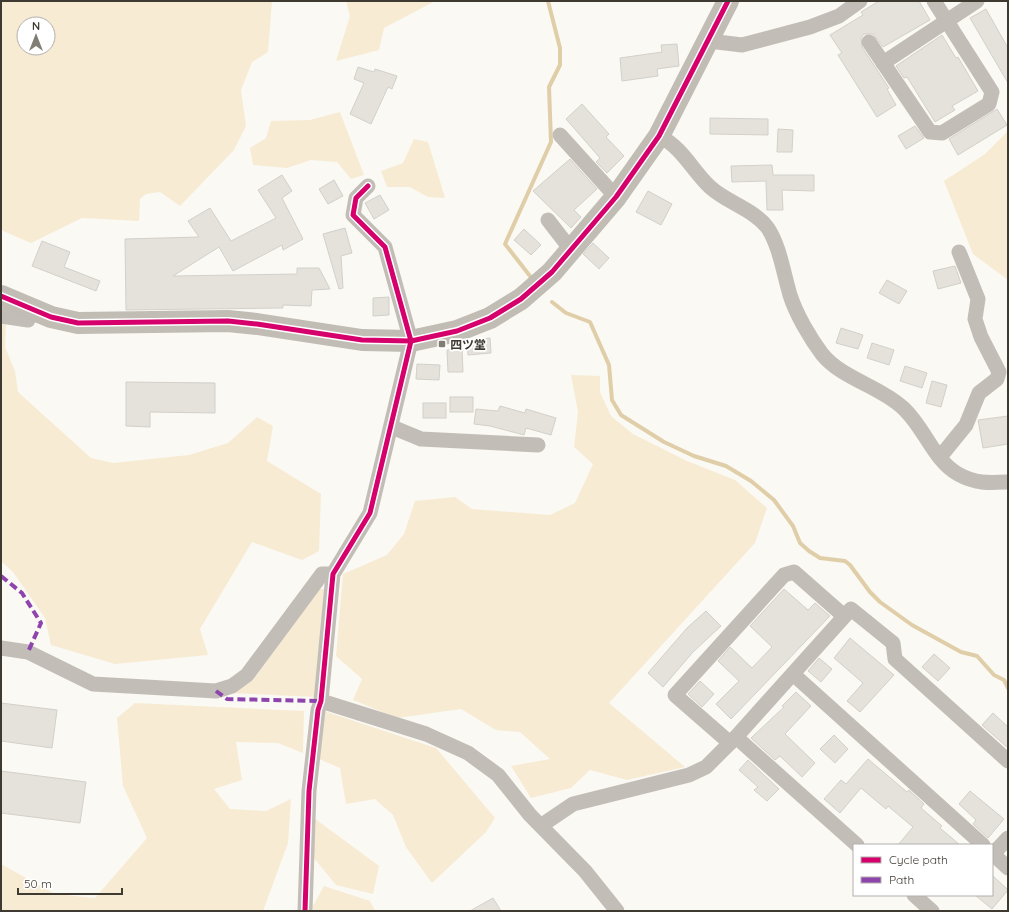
<svg xmlns="http://www.w3.org/2000/svg" width="1009" height="912" font-family="Quicksand,'Noto Sans JP',sans-serif">
<rect width="100%" height="100%" fill="#fbf9f4"/>
<g fill="#f7ebd3" fill-rule="evenodd">
<path d="M1,1H272L268,52L252,62L241,90L246,126L234,150L180,206L160,192L146,194L140,199L139,221L82,218L31,243L1,230ZM24,24H48V48H24Z"/>
<polygon points="346,1 435,1 384,28 379,50 336,61 350,16"/>
<polygon points="340,112 364,175 351,179 337,162 311,160 287,168 253,165 250,148 266,138 271,121 310,120"/>
<polygon points="1008,131 1008,280 973,254 944,181 985,154"/>
<polygon points="414,139 428,142 445,198 428,197 410,187 387,187 381,171 403,163"/>
<polygon points="1,323 6,324 5,347 15,371 18,392 91,458 113,463 189,455 228,443 257,417 273,426 267,461 321,494 319,551 302,560 252,542 200,629 208,655 115,664 51,645 45,618 13,572 1,561"/>
<polygon points="571,375 600,376 600,392 611,416 633,434 687,461 735,480 767,508 755,543 609,703 685,767 627,780 590,770 571,788 531,798 511,766 550,759 520,732 496,730 461,709 397,718 353,700 362,679 336,656 343,574 387,555 404,534 415,501 455,497 472,509 550,515 575,503 593,464 574,447 578,412"/>
<polygon points="317,589 326,589 315,697 232,693 257,675"/>
<polygon points="135,703 304,711 303,753 278,743 236,742 242,780 214,789 230,809 266,811 291,799 288,843 263,911 1,911 1,864 55,894 95,898 147,838 123,786 117,718"/>
<polygon points="324,711 436,748 495,818 486,832 432,883 406,847 393,815 375,799 346,804 340,768 319,759"/>
<polygon points="314,818 379,866 373,894 336,885 314,858"/>
<polygon points="324,886 370,901 375,911 313,911 313,906"/>
</g>
<g fill="none" stroke-linecap="round" stroke-linejoin="round">
<g stroke="#e0cea8" stroke-width="4">
<polyline points="530,276 505,244 551,142 549,87 560,65 560,48 548,1"/>
<polyline points="552,302 566,313 590,322 609,365 612,400 621,415 664,442 694,456 726,466 751,481 774,500 793,526 800,543 809,551 820,558 845,561 850,565 870,592 880,602 912,625 961,652 977,656 994,675 1004,680 1008,688"/>
</g>
</g>
<g fill="#e5e2dc" stroke="#d3d0ca">
<polygon points="879,1 919,1 930,20 883,47 873,34 864,34 861,38 862,47 889,88 887,89 896,105 877,117 838,55 842,53 830,35 863,15 861,12"/>
<polygon points="986,9 1008,48 1008,83 970,18"/>
<polygon points="942,35 956,58 958,57 978,91 952,106 955,110 935,122 907,77 904,78 896,66"/>
<polygon points="677,44 679,66 657,69 658,76 622,81 620,58 662,52 661,45"/>
<polygon points="358,67 374,72 375,69 397,76 392,89 388,87 371,124 350,114 364,83 354,79"/>
<polygon points="582,104 609,134 606,137 624,156 607,173 596,162 600,158 566,119"/>
<polygon points="997,109 1007,125 958,155 949,139"/>
<polygon points="710,118 768,119 768,135 710,134"/>
<polygon points="915,126 924,138 906,149 898,136"/>
<polygon points="778,129 793,130 792,152 777,152"/>
<polygon points="570,159 597,189 574,210 581,217 571,228 533,191"/>
<polygon points="772,165 773,175 814,175 814,191 782,190 783,210 767,210 766,181 732,182 731,166"/>
<polygon points="282,175 292,191 282,198 303,239 283,250 282,245 233,271 219,247 173,276 297,274 297,268 319,268 330,289 312,290 311,306 283,305 283,308 126,310 125,239 199,237 188,221 210,208 231,241 276,218 258,190"/>
<polygon points="334,180 343,196 328,204 319,189"/>
<polygon points="648,191 672,204 661,225 636,212"/>
<polygon points="380,195 389,210 374,219 365,203"/>
<polygon points="345,228 352,253 341,256 343,288 339,289 323,234"/>
<polygon points="524,229 541,245 531,255 514,240"/>
<polygon points="42,241 70,252 64,267 100,281 96,291 32,266"/>
<polygon points="593,243 609,258 599,269 583,254"/>
<polygon points="955,266 961,283 938,289 933,271"/>
<polygon points="887,280 907,291 899,304 879,293"/>
<polygon points="389,297 389,315 373,316 373,298"/>
<polygon points="841,328 863,335 858,349 836,343"/>
<polygon points="490,338 491,353 468,355 467,341"/>
<polygon points="872,343 894,350 889,365 867,358"/>
<polygon points="462,349 463,372 448,372 447,350"/>
<polygon points="417,364 440,365 439,380 416,379"/>
<polygon points="905,366 927,373 922,388 900,381"/>
<polygon points="932,381 947,385 941,407 926,403"/>
<polygon points="126,382 215,383 215,413 150,412 150,427 126,426"/>
<rect x="450" y="397" width="23" height="15"/>
<rect x="423" y="403" width="23" height="15"/>
<polygon points="500,406 525,413 526,409 556,418 551,435 526,428 524,435 490,426 474,424 476,409 498,411"/>
<polygon points="1008,416 1008,444 983,448 978,420"/>
<polygon points="784,589 808,610 815,603 830,616 731,719 716,704 739,681 718,661 730,647 752,668 772,647 750,626"/>
<polygon points="706,611 721,626 693,652 663,687 648,673 687,628"/>
<polygon points="850,638 894,675 860,712 847,701 863,683 834,658"/>
<polygon points="934,654 950,668 938,681 922,667"/>
<polygon points="819,658 832,669 821,682 808,671"/>
<polygon points="700,681 714,694 702,707 688,694"/>
<polygon points="796,692 811,706 785,734 815,763 802,777 780,756 775,760 751,738 784,707 782,706"/>
<polygon points="1,703 57,710 52,748 1,741"/>
<polygon points="993,713 1008,727 1008,748 982,725"/>
<polygon points="834,735 848,749 835,763 820,749"/>
<polygon points="868,759 907,792 909,790 924,804 921,808 942,826 940,828 960,845 898,845 913,827 888,806 886,809 861,788 840,813 824,799 841,780 846,784"/>
<polygon points="748,760 779,789 767,801 754,790 758,787 739,770"/>
<polygon points="1,771 86,782 80,823 1,813"/>
<polygon points="970,791 1004,819 988,838 973,824 976,820 959,804"/>
<polygon points="992,875 1008,890 992,909 975,895 992,895"/>
<polygon points="493,898 501,911 470,911"/>
</g>
<g fill="none" stroke-linecap="round" stroke-linejoin="round">
<g stroke="#c2beb7" stroke-width="15">
<polyline points="709,41 742,45 810,27 839,16 860,1"/>
<polyline points="869,42 930,132 942,133 989,104 992,92 934,1"/>
<polyline points="883,63 977,1"/>
<polyline points="560,135 616,197"/>
<path d="M659,136C682,147 692,170 710,187C726,202 753,209 767,227C779,243 784,275 790,295C796,314 810,338 822,354C841,378 879,386 902,407C924,426 933,460 958,474C976,484 989,483 1008,482"/>
<polyline points="548,220 572,251"/>
<polyline points="1,316 28,320 32,310"/>
<polyline points="392,427 421,439 538,445"/>
<polyline points="940,457 966,425 979,393 997,379 999,372 981,337 975,319 978,299 959,252"/>
<polyline points="1,648 28,652 93,684 216,691 232,686 247,675 322,574 333,574"/>
<polyline points="793,674 983,845"/>
<polyline points="321,701 426,734 468,753 498,775 530,815 585,871 617,911"/>
<polyline points="736,737 857,845"/>
<polyline points="730,743 675,695 784,575 794,572 844,616"/>
<polyline points="542,825 573,804 689,775 706,767 736,737 851,609 893,643 895,659 1008,761"/>
<polyline points="992,853 1008,868"/>
<polyline points="993,854 1008,838"/>
<polyline points="914,895 932,911"/>
<polyline points="305,911 309,791 318,710 321,701 333,574 370,513 411,341 385,247 353,215 356,198 368,186"/>
</g>
<polyline stroke="#c1bdb5" stroke-width="22" points="1,296 51,317 78,323 228,321 257,324 362,340 411,341 457,331 490,318 521,299 552,272 616,197 659,136 728,1"/>
<g stroke="#8e44ad" stroke-width="4" stroke-dasharray="8 4" stroke-linecap="butt">
<polyline points="1,576 22,593 41,623 28,652"/>
<polyline points="216,691 227,699 321,701"/>
</g>
<defs>
<g id="cycleway">
<polyline points="1,296 51,317 78,323 228,321 257,324 362,340 411,341 457,331 490,318 521,299 552,272 616,197 659,136 728,1"/>
<polyline points="305,911 309,791 318,710 321,701 333,574 370,513 411,341 385,247 353,215 356,198 368,186"/>
</g>
</defs>
<use href="#cycleway" stroke="#fff" stroke-width="8"/>
<use href="#cycleway" stroke="#d6006c" stroke-width="5"/>
</g>
<rect fill="#807d75" stroke="#fff" stroke-width="1.5" x="438" y="340" width="8" height="8" rx="2"/>
<g text-anchor="middle" dominant-baseline="central" stroke-width="3.5" stroke-linejoin="round" paint-order="stroke">
<g font-size="12" font-weight="bold" fill="#3e3a31" stroke="#fff" text-anchor="start">
<text x="450" y="344">四ツ堂</text>
</g>
</g>
<rect width="1009" height="912" fill="none" stroke="#3e3a31" stroke-width="4"/>
<rect x="853" y="844" width="140" height="52" fill="#ffffff" stroke="#b2b0ad"/>
<rect x="861" y="857" width="20" height="6" fill="#d6006c" stroke="#b2b0ad"/>
<text x="889" y="864" font-size="12" fill="#3e3a31">Cycle path</text>
<rect x="861" y="877" width="20" height="6" fill="#8e44ad" stroke="#b2b0ad"/>
<text x="889" y="884" font-size="12" fill="#3e3a31">Path</text>
<g transform="translate(36 36)"><circle r="19" fill="#ffffff" stroke="#b2b0ad"/>
<path d="M0-3L7 15L0 10L-7 15Z" fill="#807d75"/>
<text y="-6" font-size="11" font-weight="bold" text-anchor="middle" fill="#3e3a31">N</text>
</g>
<path d="M18 888v6h104v-6" fill="none" stroke="#3e3a31" stroke-width="2"/>
<text x="24" y="888" font-size="12" fill="#3e3a31" stroke="#ffffff" stroke-width="3" paint-order="stroke">50 m</text>
</svg>
